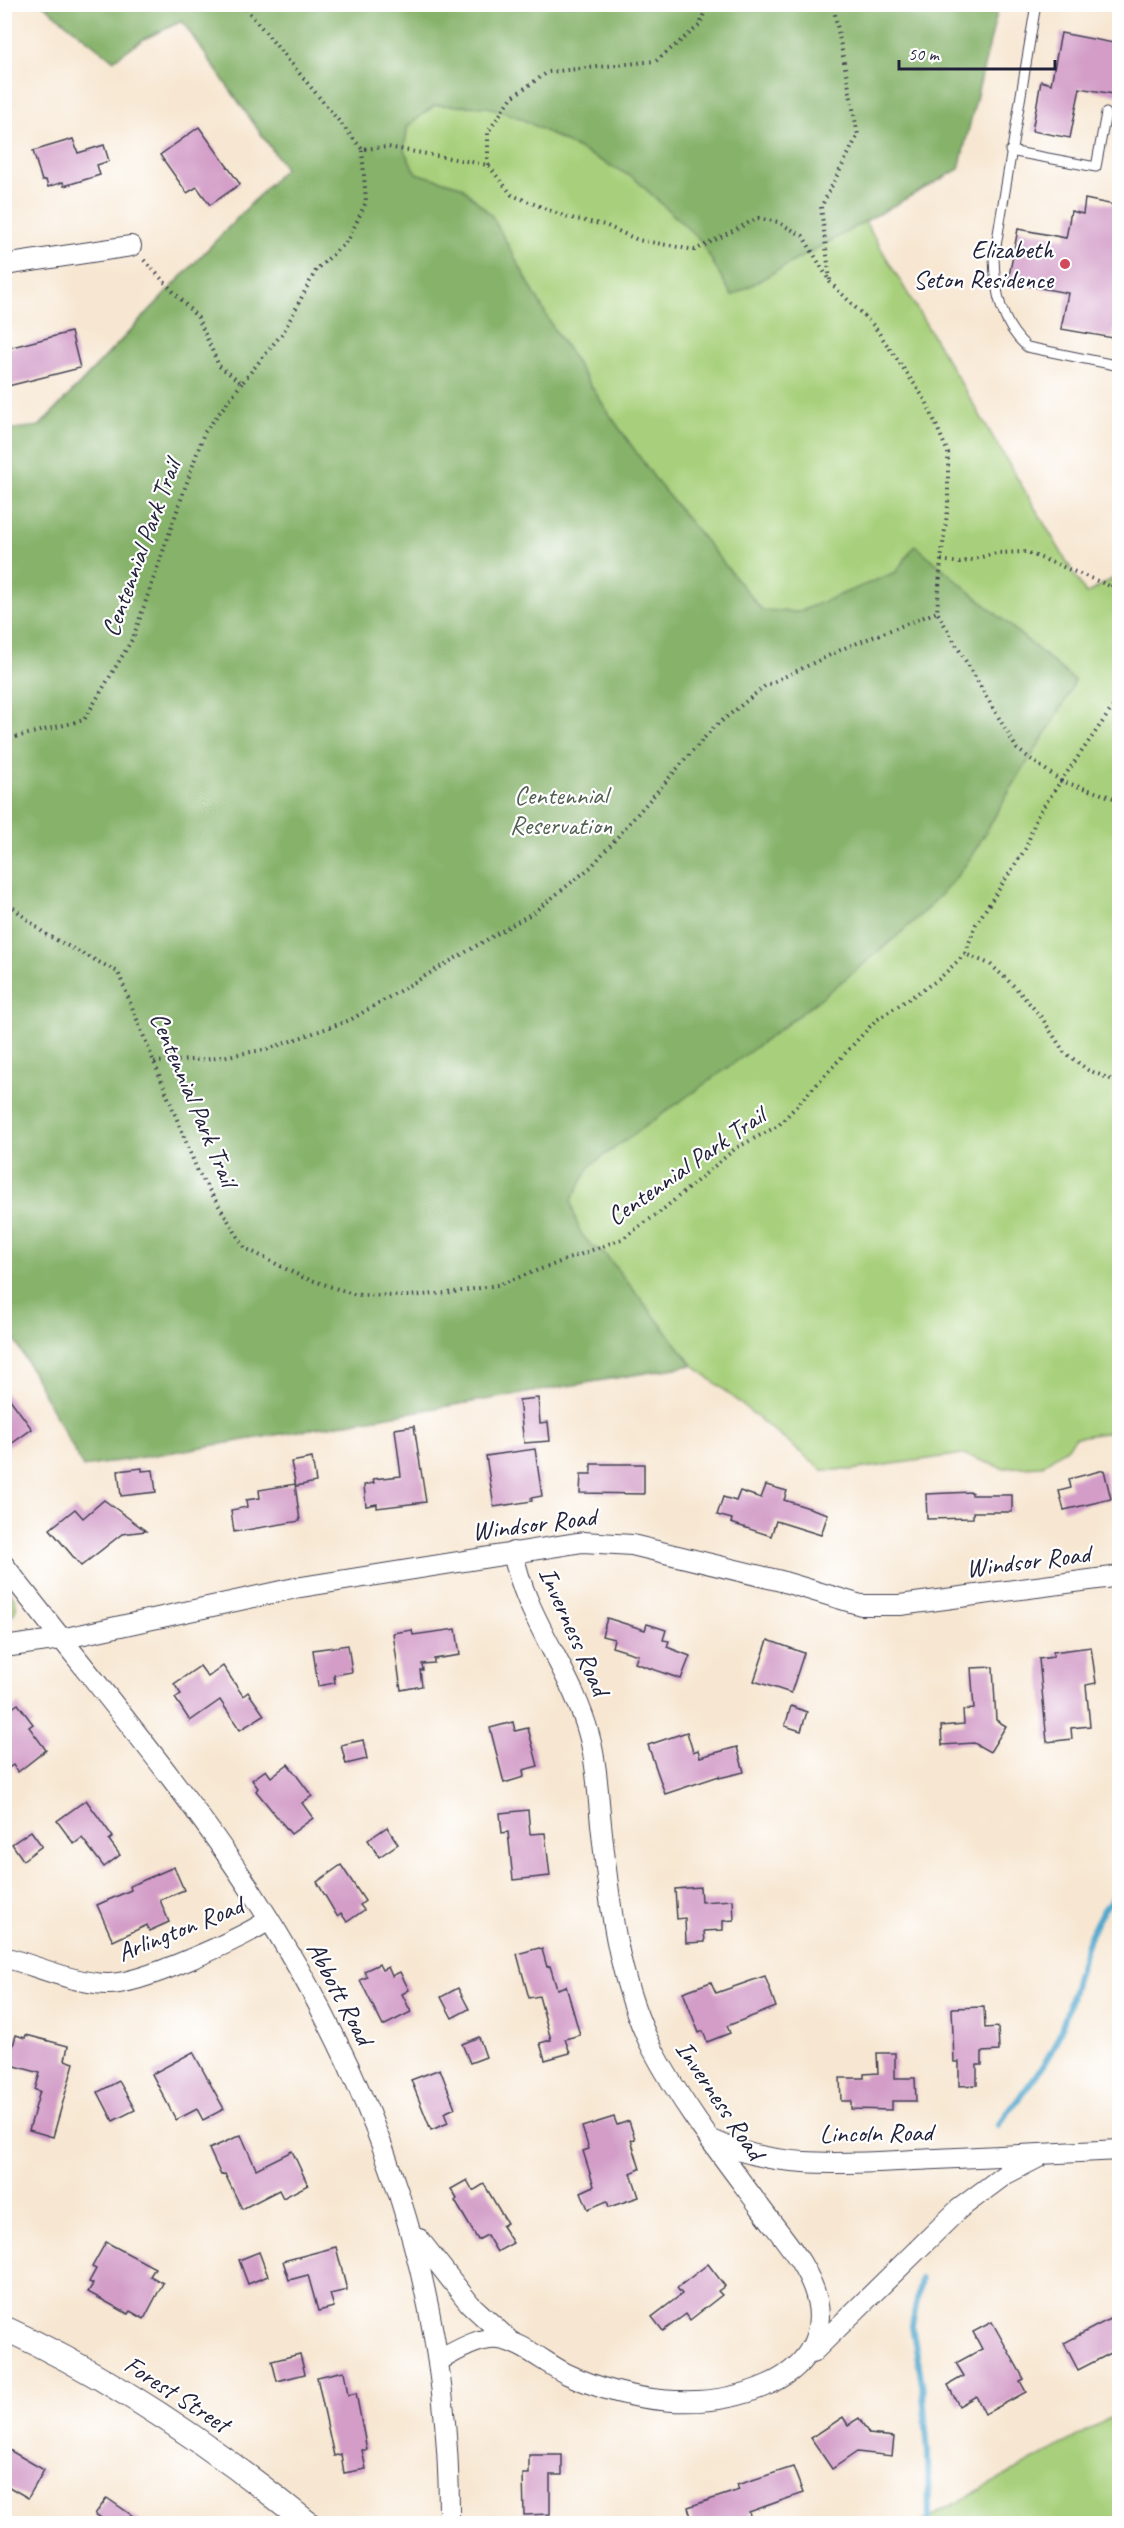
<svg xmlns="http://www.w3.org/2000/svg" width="1124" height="2528" font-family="Caveat,sans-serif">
<rect width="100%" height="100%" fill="#fff"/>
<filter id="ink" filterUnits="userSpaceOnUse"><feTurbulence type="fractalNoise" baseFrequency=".0167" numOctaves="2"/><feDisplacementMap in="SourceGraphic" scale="12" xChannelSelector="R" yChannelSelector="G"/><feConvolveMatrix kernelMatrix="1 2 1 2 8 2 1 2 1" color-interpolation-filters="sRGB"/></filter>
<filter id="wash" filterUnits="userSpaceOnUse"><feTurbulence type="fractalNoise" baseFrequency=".008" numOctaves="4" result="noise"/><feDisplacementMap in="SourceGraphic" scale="24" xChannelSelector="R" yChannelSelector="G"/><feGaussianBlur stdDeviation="1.35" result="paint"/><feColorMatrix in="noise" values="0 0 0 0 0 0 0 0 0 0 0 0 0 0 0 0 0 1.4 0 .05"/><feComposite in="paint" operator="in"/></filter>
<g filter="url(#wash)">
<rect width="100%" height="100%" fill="#f7e7d2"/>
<g fill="#a8d07b" stroke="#65795b" stroke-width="1.5">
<polygon points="110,16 765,53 1086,594 1119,575 1119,1431 1076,1437 1067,1448 1041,1466 1002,1468 963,1454 851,1470 822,1470 693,1365 83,1467 5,1321 4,463 285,168 182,21 144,39"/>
<path d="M4,1583C14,1596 25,1611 5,1619Z"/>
<polygon points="1119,2413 1119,2523 920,2523"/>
</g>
<path fill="#86b26b" stroke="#546a53" stroke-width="1.5" d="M43,5H999L959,169L732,296L700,240L634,178L520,118L488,107L435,105L408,126L404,150L416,173L461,186L492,216L554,329L610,415L658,483L762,610L798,612L896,572L915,545L1075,681C1057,720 1037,746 1015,782C996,812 982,843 961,871C931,910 889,943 851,974C768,1042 678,1102 591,1165L571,1201C577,1229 580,1240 606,1255L693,1365L83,1467L5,1321V430L40,426L285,168L182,21L144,39L113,60Z"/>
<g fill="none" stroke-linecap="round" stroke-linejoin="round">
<g stroke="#50a7cd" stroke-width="6">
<path d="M998,2125C1017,2100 1038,2076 1052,2050C1079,1998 1076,1933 1120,1890"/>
<polyline points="921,2279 912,2326 922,2383 928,2452 929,2524"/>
</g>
</g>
<g id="blocks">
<g fill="#d39dc8">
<polygon points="1061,33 1119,44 1119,95 1080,88 1070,138 1032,131 1041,81 1051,84"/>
<polygon points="199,127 240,184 210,205 197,187 187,193 160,155"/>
<polygon points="73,139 78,153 104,145 109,161 97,165 100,175 64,186 63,182 48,187 46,180 42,181 33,151"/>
<polygon points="1085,199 1119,206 1119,325 1115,324 1113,338 1061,329 1068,293 1008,282 1018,229 1066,238 1071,211 1083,214"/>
<polygon points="71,332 80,368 4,387 4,349"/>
<polygon points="4,1391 32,1429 4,1449"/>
<polygon points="538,1398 540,1423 548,1422 550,1441 524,1443 519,1400"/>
<polygon points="414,1426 426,1502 377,1508 377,1504 366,1506 364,1485 374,1483 373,1479 401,1476 395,1429"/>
<polygon points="535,1449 542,1496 531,1498 532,1501 494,1507 486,1456"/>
<polygon points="312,1458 316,1482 296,1486 291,1462"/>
<polygon points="591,1464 644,1464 644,1494 580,1493 581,1474 591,1474"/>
<polygon points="142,1468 142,1471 153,1470 156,1492 121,1496 118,1471"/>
<polygon points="1104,1470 1111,1499 1064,1510 1059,1491 1071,1488 1069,1479"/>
<polygon points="295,1484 300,1521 234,1532 231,1510 247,1507 246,1500 260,1498 259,1490"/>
<polygon points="766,1485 787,1491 784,1500 828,1514 821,1535 776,1521 771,1536 731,1523 732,1519 717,1515 723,1497 736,1501 740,1491 761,1498"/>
<polygon points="972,1492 972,1495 1012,1495 1012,1512 973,1512 973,1518 927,1519 926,1494"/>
<polygon points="104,1500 146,1531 122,1534 81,1566 50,1529 75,1509 83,1518"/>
<polygon points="607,1618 645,1630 647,1624 666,1630 663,1640 669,1641 667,1647 690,1656 681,1679 635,1663 638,1655 612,1647 614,1639 602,1636"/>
<polygon points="456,1629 460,1655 434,1659 434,1663 422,1664 423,1670 420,1670 422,1686 401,1690 393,1633 412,1630 413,1635"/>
<polygon points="768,1640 804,1653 791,1693 754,1681"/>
<polygon points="348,1645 352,1672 334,1675 335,1683 318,1686 313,1650"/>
<polygon points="1091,1647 1096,1683 1086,1685 1090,1726 1071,1728 1072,1739 1047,1742 1039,1659 1053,1657 1053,1652"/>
<polygon points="200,1666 208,1677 223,1666 243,1696 248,1692 264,1715 240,1730 220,1700 190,1721 175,1698 181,1694 174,1684"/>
<polygon points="993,1667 996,1720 1006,1726 990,1752 974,1743 942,1745 941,1726 964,1724 963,1710 974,1709 971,1668"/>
<polygon points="18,1704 33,1724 29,1727 46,1750 18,1772 13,1765 4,1771 4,1714"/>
<polygon points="791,1706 807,1712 801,1731 785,1726"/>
<polygon points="513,1722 515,1731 528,1728 538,1766 523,1770 524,1777 504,1783 490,1728"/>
<polygon points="687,1732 693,1752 698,1750 700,1757 737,1747 744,1772 719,1778 719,1776 665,1794 648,1745"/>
<polygon points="363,1740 367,1759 346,1764 341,1745"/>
<polygon points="288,1764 312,1796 302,1803 313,1818 291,1834 256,1791 258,1788 252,1780 266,1770 271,1777"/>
<polygon points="86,1800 113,1837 109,1840 120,1855 104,1867 82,1838 74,1844 57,1821"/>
<polygon points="528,1810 530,1834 545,1833 550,1876 513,1880 508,1832 502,1833 500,1813"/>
<polygon points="387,1827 398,1844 379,1857 368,1840"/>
<polygon points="31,1831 42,1846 23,1860 12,1844"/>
<polygon points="341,1865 365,1901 360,1905 364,1910 347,1922 341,1913 337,1916 317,1882"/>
<polygon points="174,1867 184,1890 160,1900 169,1922 149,1931 147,1925 113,1941 97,1905 131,1890 130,1886"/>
<polygon points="700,1887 701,1902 733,1900 734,1920 723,1921 723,1930 704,1931 705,1942 686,1943 685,1918 677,1919 675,1889"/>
<polygon points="539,1948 542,1949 547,1967 550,1966 557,1989 566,1986 580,2035 565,2039 570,2053 545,2060 540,2043 551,2040 539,1996 529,1998 517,1954"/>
<polygon points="379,1964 382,1970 388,1967 392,1976 400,1972 409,1990 402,1994 411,2012 383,2026 360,1980 367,1977 364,1971"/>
<polygon points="765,1976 776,2007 727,2026 730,2033 707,2042 703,2031 699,2033 683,1992 711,1982 716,1993"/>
<polygon points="458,1988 469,2009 452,2018 441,1997"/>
<polygon points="984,2007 985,2028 998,2027 999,2051 982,2052 982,2065 977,2065 977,2085 959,2086 959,2062 954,2062 952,2008"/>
<polygon points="16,2035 25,2038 26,2035 68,2046 65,2060 74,2063 53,2137 29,2130 40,2091 35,2090 40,2073 8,2064"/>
<polygon points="479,2037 486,2057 470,2063 462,2044"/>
<polygon points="193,2052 224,2109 203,2120 197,2109 176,2120 152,2074"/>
<polygon points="877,2053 895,2053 895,2078 915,2078 916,2101 892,2101 892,2110 851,2109 851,2101 841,2101 840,2078 864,2078 864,2074 878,2073"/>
<polygon points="440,2069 455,2108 444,2113 448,2123 431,2130 411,2080"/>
<polygon points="119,2081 135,2110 113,2121 98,2092"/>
<polygon points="614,2117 617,2125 629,2121 635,2139 631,2140 640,2169 631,2173 639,2197 609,2207 607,2201 588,2209 581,2192 594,2186 583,2151 589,2149 582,2127"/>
<polygon points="241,2135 256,2169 292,2151 308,2185 283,2198 279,2190 242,2209 225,2174 221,2175 209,2149"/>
<polygon points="467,2180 473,2191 484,2184 507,2223 502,2226 513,2243 497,2252 487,2235 478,2240 455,2201 457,2199 451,2189"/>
<polygon points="106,2242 155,2268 150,2276 163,2283 144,2319 130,2311 128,2314 88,2292 93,2284 89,2282 96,2269 92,2267"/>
<polygon points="336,2247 347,2290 330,2294 334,2307 318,2311 308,2275 289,2280 283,2261"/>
<polygon points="259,2252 268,2276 248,2284 239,2260"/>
<polygon points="708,2264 725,2286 718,2291 722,2295 690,2320 686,2314 663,2331 652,2317 682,2294 677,2288"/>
<polygon points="1119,2314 1119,2349 1078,2370 1064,2343"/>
<polygon points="992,2322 1024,2379 1020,2381 1026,2392 985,2414 976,2396 959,2406 948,2385 964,2376 956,2363 982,2349 973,2332"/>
<polygon points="300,2354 305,2374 277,2381 272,2361"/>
<polygon points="344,2371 348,2395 356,2393 367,2450 362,2450 366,2469 344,2473 341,2454 334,2456 317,2377"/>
<polygon points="843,2417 848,2425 859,2418 869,2434 894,2437 892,2456 857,2452 832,2469 811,2438"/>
<polygon points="4,2447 44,2470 28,2498 4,2484"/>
<polygon points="529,2455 562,2455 562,2475 550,2475 550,2514 524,2515 523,2474 529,2474"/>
<polygon points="793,2467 803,2493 749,2512 752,2523 693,2523 688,2507 739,2490 737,2485"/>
<polygon points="107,2498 143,2523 109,2523 95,2514"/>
</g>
</g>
</g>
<g filter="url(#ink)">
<use href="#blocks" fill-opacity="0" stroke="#424052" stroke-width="1.5"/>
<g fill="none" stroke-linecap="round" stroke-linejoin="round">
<defs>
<g id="service">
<path d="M1036,4L994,258C995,292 1001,324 1027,347L1120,366"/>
<polyline points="1010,151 1096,167 1106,113"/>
</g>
<g id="minor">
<polyline points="4,265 131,246"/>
<path d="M4,1565C87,1674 179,1779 253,1894C379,2087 451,2293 449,2524"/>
<polyline points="4,1647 61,1639 295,1588 583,1542 632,1545 781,1581 861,1605 900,1605 1120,1576"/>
<path d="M4,1957C37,1966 73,1983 107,1984C140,1985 240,1939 269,1920"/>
<path d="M710,2139C779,2173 862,2162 936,2159C997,2156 1058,2153 1120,2150"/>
<polyline points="419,2239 470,2304 510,2341"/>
<polyline points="812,2353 959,2209 1006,2174 1039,2157"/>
<path d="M439,2360C457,2351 478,2337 499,2339C520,2341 548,2365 567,2374C628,2402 704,2413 767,2385C802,2370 826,2340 817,2300C809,2265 781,2236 760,2207C722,2156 682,2105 652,2048C617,1979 609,1900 601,1824C598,1795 597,1764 589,1735C572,1671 525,1618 513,1552"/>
</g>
<path id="tertiary" d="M4,2328C114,2378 215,2448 309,2524"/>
</defs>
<use href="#service" stroke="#424052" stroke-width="11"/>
<use href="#minor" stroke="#424052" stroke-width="22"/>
<use href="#tertiary" stroke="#424052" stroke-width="26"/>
<g stroke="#424052" stroke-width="4" stroke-dasharray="1.5 4.5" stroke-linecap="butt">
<polyline points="242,4 362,149"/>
<polyline points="488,165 488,132 512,97 548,72 656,61 700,25 707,4"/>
<polyline points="144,260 198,318 219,366 242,383 284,331 316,270 348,240 366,202 362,149 388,147 488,165 512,195 566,217 605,225 638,240 695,250 758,218 778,222 803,236 830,282 874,326 926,401 948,453 948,506 941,560 960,563 996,553 1026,552 1120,590"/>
<polyline points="830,280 821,207 858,135 833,4"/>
<polyline points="941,560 937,612 1017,749 1061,781 1037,816 1026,848 976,924 965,954 990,964 1015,987 1042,1018 1064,1052 1088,1070 1120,1083"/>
<polyline points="1111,587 1120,579"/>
<polyline points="1120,697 1061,781 1120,800"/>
<polyline points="4,740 84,720 133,638 204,433 242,383"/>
<polyline points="4,900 45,934 118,972 198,1172 245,1248 302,1277 356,1295 407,1296 449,1293 498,1285 622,1239 660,1212 736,1148 778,1126 875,1021 939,979 965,954"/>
<polyline points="154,1062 210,1059 268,1049 350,1020 534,912 591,867 712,729 765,686 847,647 937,612"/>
</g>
<use href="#service" stroke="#fff" stroke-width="9"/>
<use href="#minor" stroke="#fff" stroke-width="20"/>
<use href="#tertiary" stroke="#fff" stroke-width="24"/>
</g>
</g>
<circle fill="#d1495b" stroke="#fff" stroke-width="2" cx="1065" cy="264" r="6"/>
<g text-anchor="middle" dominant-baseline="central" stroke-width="4.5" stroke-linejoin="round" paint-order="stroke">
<g font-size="26" fill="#22223b" stroke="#fff" text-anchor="end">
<text x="1053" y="249">Elizabeth<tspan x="1053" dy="30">Seton Residence</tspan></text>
</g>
<g font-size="26" fill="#22223b" stroke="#fff">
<text transform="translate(141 548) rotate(-70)">Centennial Park Trail</text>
<text transform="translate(194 1099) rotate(67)">Centennial Park Trail</text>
<text transform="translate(686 1166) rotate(-35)">Centennial Park Trail</text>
<text transform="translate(534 1524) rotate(-7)">Windsor Road</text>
<text transform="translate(1028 1561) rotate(-7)">Windsor Road</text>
<text transform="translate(574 1631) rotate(66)">Inverness Road</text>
<text transform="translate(180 1929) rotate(-22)">Arlington Road</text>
<text transform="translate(340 1993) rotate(62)">Abbott Road</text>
<text transform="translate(720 2100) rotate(56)">Inverness Road</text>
<text transform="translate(876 2133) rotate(-1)">Lincoln Road</text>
<text transform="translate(177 2394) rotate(33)">Forest Street</text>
</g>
<g font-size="26" fill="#515f51" stroke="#fff">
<text x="561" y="795">Centennial<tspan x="561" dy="30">Reservation</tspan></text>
</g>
</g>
<rect width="1124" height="2528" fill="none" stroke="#fff" stroke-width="24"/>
<path d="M899 60v9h156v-9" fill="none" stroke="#22223b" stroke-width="3"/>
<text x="908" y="60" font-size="18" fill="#22223b" stroke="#ffffff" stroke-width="4.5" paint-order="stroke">50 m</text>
</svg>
